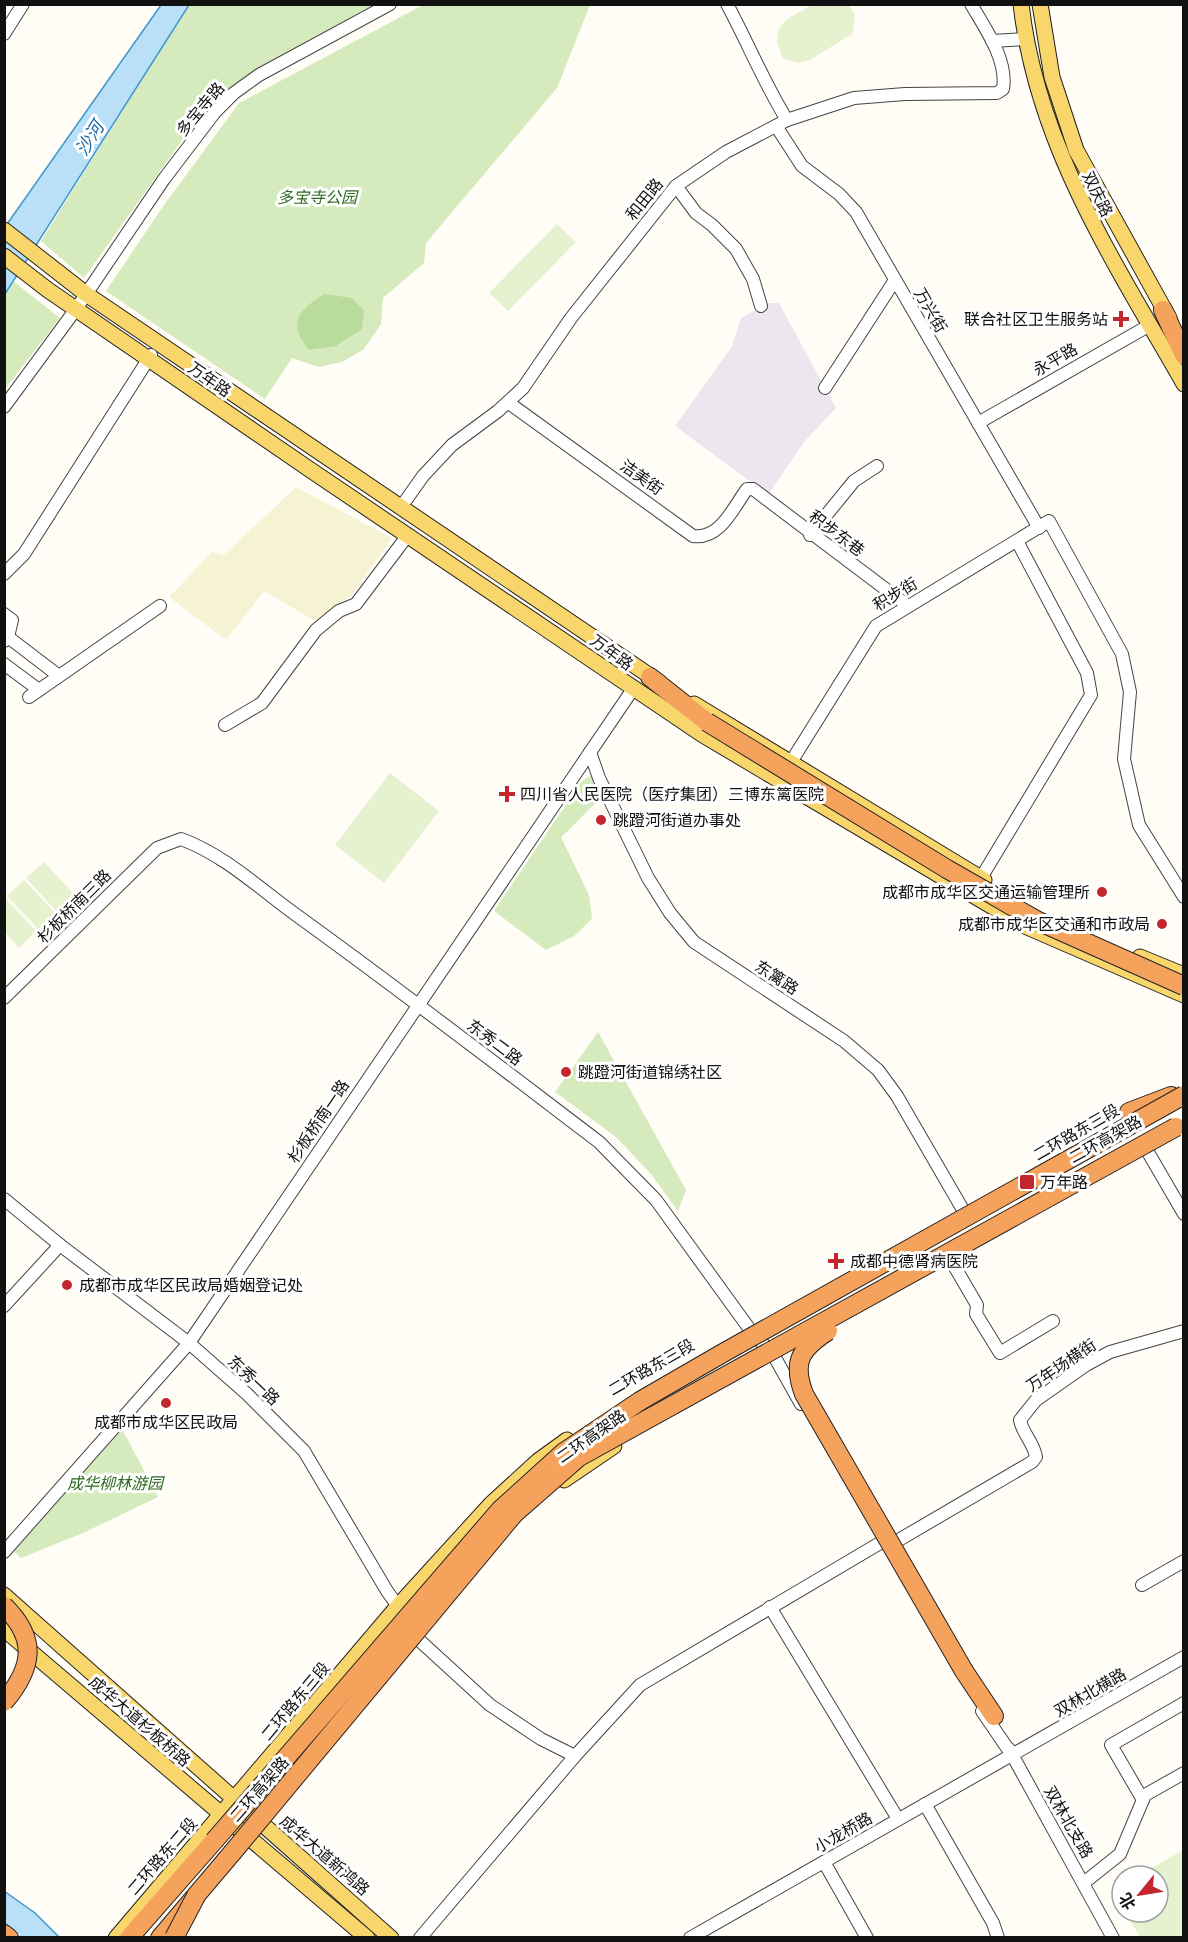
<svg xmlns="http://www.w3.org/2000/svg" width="1188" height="1942" font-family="'Noto Serif','Noto Sans SC',serif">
<rect width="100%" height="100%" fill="#fffdf5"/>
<polygon fill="#eee6ef" points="768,303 779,303 836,408 804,442 768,495 675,426 732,346 741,318"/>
<polygon fill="#f6f3d4" points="296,487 392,538 352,595 315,621 264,591 226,640 169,597 212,552 224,555"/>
<g fill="#d5ebbd">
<polygon points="189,5 378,5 230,87 200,115 84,278 41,241"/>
<polygon points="423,5 590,5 557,88 426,243 424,263 383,298 381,324 364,349 342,362 318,367 292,358 265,399 106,291 162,208 239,103"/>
<polygon points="13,281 60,318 5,389 4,294"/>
<path d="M590,776L602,799C586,809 577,824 561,837L589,895L592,919L574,936L546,950L494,911L582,781Z"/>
<polygon points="598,1032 686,1190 678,1211 651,1174 616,1137 555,1092"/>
<polygon points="123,1431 158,1497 83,1533 21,1558 14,1551 113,1437"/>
</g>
<path fill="#b9dc9c" d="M324,294L352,298L364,311L362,329L336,346L309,350C286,323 299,310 324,294Z"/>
<g fill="#e6f2cf">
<path d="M812,5H849L855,15L852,34L810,60L797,63L783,58C767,24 787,20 812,5Z"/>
<polygon points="557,224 576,242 508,311 489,293"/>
<polygon points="390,773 439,811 384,883 335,845"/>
<polygon points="44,862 75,895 57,912 26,878"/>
<polygon points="24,880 55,913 38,929 7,896"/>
<polygon points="5,898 36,931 19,948 5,932"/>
<polygon points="1183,1850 1183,1937 1140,1937 1125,1912 1158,1912 1158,1876 1138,1876"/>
</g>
<g fill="#b9e0f7" stroke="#3f96cf" stroke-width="1.5">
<polygon points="161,5 189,5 5,294 5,227"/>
<polygon points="4,1891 35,1913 59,1937 19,1937 5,1923"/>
</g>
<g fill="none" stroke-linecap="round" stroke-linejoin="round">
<defs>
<g id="minor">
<path d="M727,4C748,43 764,83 787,120"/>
<polyline points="4,34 23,4"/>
<polyline points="992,41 1026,39"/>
<polyline points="776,126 802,166 839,194 856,212 1039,528"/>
<polyline points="676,186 696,213 712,225 736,249 753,279 761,306"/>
<polyline points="825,388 895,280"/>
<path d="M509,403L693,536C720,540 733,508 747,489H753L908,606"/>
<polyline points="4,407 76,309 164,179 215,112 234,93 259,75 390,4"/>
<polyline points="978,423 1150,325"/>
<path d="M401,507L423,476L452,445L498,411L523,388L571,318L676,186L726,152L787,120L854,98L905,94L997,93L1003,89C1008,60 985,28 971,4"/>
<polyline points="810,535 854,481 877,466"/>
<polyline points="4,574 24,554 151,355"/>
<polyline points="4,614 12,620 8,637"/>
<polyline points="4,641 8,637 59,676"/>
<polyline points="4,664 39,690"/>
<polyline points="29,697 160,606"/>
<polyline points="225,725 262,703 316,630 339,611 356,604 408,535"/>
<polyline points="590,752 599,778 648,878 670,913 694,942 844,1041 878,1070 897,1096 966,1215"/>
<polyline points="791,762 876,626 1049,521 1122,654 1130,692 1124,759 1139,825 1184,897"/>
<polyline points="981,878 1091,695 1087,673 1017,541"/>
<path d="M4,998L157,848L181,839C225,855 261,890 299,917C400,990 499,1066 599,1142L656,1200L751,1331L774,1356L801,1404"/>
<polyline points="1145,1147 1184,1214"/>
<polyline points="4,1199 60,1245 189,1343 247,1394 304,1451 387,1591 402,1612"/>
<polyline points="949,1257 977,1305 976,1314 1000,1353 1053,1321"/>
<polyline points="4,1306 60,1245"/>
<path d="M897,1541L1032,1462L1036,1457C1034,1443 1022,1433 1020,1420L1036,1400L1086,1365L1110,1352L1184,1331"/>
<polyline points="4,1552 189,1343 633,689"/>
<polyline points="1142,1585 1184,1561"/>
<polyline points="770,1607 898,1819"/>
<polyline points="411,1627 419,1640 490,1705 541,1739 575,1756"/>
<polyline points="982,1711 1012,1755"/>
<polyline points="1009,1749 1113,1938"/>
<polyline points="1143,1800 1111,1745 1184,1703"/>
<polyline points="925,1804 993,1923 998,1938"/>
<polyline points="824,1862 867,1938"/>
<polyline points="1085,1882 1120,1854 1145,1795 1184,1773"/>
<polyline points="420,1938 575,1756 640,1685 880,1543"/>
<polyline points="690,1938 1184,1657"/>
</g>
<g id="major">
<path d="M1021,4C1037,146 1115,263 1184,384"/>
<polyline points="1040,4 1052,77 1076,150 1169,318"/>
<polyline points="4,230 86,294 659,682"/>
<polyline points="4,256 48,290 312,471 703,735 1025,926 1184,995"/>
<polyline points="694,704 984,880"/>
<polyline points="1140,957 1184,975"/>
<polyline points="564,1480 614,1446"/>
<polyline points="4,1595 391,1938"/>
<polyline points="4,1629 367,1938"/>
<polyline points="116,1938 398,1606 491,1504 538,1461 567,1440"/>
</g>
<g id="highway">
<polyline points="1163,310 1184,355"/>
<polyline points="650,677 707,722"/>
<polyline points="1129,1112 1171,1096"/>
<polyline points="964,1671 994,1716"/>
<polyline points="4,1934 9,1938"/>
<polyline points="129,1938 214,1841"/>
<polyline points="160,1938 232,1853"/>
</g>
</defs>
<use href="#minor" stroke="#444" stroke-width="14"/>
<use href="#major" stroke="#222" stroke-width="17"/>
<use href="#highway" stroke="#222" stroke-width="20"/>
<use href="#minor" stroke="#fff" stroke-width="12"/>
<use href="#major" stroke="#f9d66b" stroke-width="15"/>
<use href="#highway" stroke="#f5a25d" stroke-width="18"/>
<defs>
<g id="highway-bridge">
<polyline points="707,722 947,869 1038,921 1184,986"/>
<path d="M828,1331C800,1349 792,1362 804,1394L964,1671"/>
<path d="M4,1606C38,1639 33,1668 4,1702"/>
<polyline points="214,1841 500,1510 564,1452 640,1401 723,1353 1184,1095"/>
<polyline points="232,1853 514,1514 579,1457 1176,1127"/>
<polyline points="174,1938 196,1896"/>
</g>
</defs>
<use href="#highway-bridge" stroke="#222" stroke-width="20" stroke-linecap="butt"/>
<use href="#highway-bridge" stroke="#f5a25d" stroke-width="18"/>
</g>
<g fill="#c4262e" stroke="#fff" stroke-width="2">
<path d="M1118 310h6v6h6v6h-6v6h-6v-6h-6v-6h6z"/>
<path d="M504 785h6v6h6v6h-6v6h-6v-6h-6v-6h6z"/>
<circle cx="601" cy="820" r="6"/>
<circle cx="1102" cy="892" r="6"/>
<circle cx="1162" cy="924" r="6"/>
<circle cx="566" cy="1072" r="6"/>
<rect x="1019" y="1174" width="16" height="16" rx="3"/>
<path d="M833 1252h6v6h6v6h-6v6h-6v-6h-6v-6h6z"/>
<circle cx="67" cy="1285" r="6"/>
<circle cx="166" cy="1403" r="6"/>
</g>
<g text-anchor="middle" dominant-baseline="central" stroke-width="6" stroke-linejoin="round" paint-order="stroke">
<g font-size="16" fill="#111" stroke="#fff">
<text transform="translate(200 109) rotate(-50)">多宝寺路</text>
<text transform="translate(1098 194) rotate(64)">双庆路</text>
<text transform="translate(644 199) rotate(-51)">和田路</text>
<text transform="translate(931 310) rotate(60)">万兴街</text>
<text transform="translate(1055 359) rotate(-30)">永平路</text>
<text transform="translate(210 379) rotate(35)">万年路</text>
<text transform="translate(642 477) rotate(35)">洁美街</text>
<text transform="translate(837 533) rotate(37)">积步东巷</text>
<text transform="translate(895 594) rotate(-31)">积步街</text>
<text transform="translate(612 652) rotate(36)">万年路</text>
<text transform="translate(74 906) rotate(-45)">杉板桥南三路</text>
<text transform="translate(777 977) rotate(33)">东篱路</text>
<text transform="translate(495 1042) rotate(37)">东秀二路</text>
<text transform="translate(318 1121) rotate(-56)">杉板桥南一路</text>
<text transform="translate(1076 1132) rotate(-30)">二环路东三段</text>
<text transform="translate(1105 1139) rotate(-29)">二环高架路</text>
<text transform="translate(1061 1365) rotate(-34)">万年场横街</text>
<text transform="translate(651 1367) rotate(-30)">二环路东三段</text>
<text transform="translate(254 1380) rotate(43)">东秀一路</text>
<text transform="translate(591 1436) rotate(-35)">二环高架路</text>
<text transform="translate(1090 1692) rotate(-30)">双林北横路</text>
<text transform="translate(295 1701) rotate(-50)">二环路东三段</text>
<text transform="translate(140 1721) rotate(41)">成华大道杉板桥路</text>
<text transform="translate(259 1789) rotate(-49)">二环高架路</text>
<text transform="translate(1069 1822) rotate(60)">双林北支路</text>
<text transform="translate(843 1832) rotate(-30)">小龙桥路</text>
<text transform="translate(325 1855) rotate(41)">成华大道新鸿路</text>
<text transform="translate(162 1856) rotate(-49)">二环路东二段</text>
</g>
<g font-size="16" font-style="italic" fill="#2f6b1f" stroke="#fff">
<text x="317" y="197">多宝寺公园</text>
<text x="115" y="1483">成华柳林游园</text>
</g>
<g font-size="16" fill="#111" stroke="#fff" text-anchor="start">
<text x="1108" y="319" text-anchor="end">联合社区卫生服务站</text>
<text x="520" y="794">四川省人民医院（医疗集团）三博东篱医院</text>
<text x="613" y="820">跳蹬河街道办事处</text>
<text x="1090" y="892" text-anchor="end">成都市成华区交通运输管理所</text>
<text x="1150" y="924" text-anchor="end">成都市成华区交通和市政局</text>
<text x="578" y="1072">跳蹬河街道锦绣社区</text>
<text x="1040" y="1182">万年路</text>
<text x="850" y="1261">成都中德肾病医院</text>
<text x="79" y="1285">成都市成华区民政局婚姻登记处</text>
<text x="166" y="1422" text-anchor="middle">成都市成华区民政局</text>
</g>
<g font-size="18" font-style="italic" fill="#1768a6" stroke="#fff">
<text transform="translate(89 138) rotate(-58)">沙河</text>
</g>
</g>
<rect width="1188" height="1942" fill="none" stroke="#111111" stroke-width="12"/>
<g transform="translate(1140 1894) rotate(240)"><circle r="28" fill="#ffffff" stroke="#a0a0a0" stroke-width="1.5"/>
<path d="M0-4.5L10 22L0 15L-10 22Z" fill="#c4262e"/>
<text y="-9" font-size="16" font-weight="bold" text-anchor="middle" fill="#111111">北</text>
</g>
</svg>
